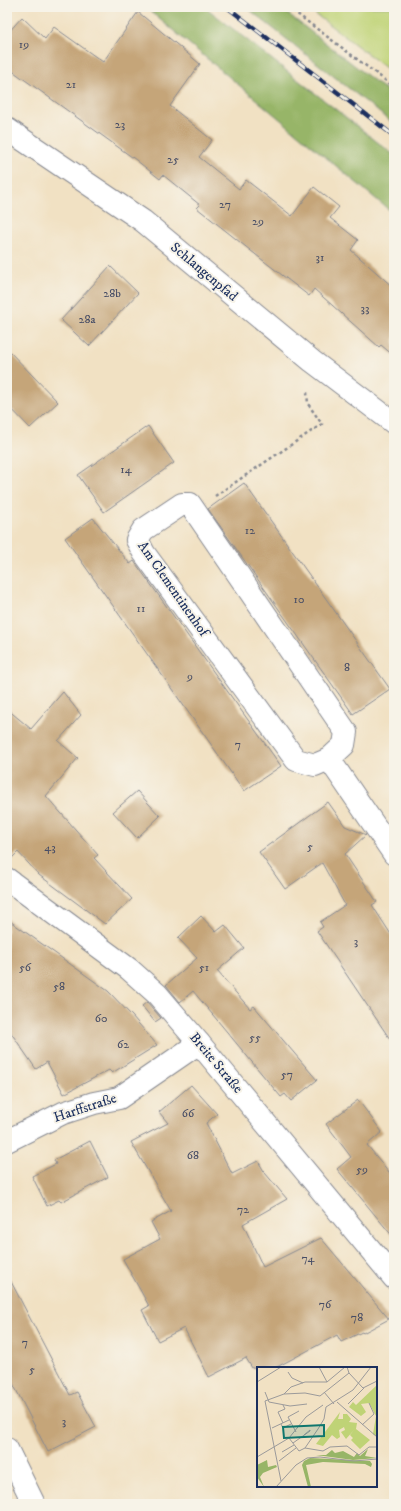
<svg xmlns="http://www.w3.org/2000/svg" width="401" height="1511" font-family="'IM FELL DW Pica',serif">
<rect width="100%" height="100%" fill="#f7f3e8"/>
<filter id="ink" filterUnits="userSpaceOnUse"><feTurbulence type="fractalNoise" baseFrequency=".025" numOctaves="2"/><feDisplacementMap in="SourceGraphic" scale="8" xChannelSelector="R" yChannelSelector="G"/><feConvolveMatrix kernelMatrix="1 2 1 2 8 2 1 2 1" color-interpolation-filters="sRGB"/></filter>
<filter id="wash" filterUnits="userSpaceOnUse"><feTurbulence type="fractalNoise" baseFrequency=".012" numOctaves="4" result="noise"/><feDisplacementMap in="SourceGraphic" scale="16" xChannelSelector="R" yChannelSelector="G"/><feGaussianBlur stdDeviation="0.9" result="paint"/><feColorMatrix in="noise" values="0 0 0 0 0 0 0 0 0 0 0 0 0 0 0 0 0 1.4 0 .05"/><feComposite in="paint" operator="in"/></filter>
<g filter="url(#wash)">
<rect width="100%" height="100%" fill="#f1e1c3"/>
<polygon fill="#bfd376" stroke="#6d816a" points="306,7 394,7 394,74"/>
<g fill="#97b567" stroke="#597262">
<polygon points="145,7 205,7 394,155 394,214"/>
<polygon points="246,7 279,7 394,96 394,124"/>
</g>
<g id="blocks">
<g fill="#c5a579">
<polygon points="138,12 200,64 170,106 212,140 199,157 239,189 246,180 292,216 314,187 339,207 330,218 358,240 351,250 394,288 394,356 381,345 379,347 314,289 309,296 260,258 197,208 200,205 163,175 160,179 136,160 7,67 7,34 22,17 45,39 54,27 103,62"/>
<polygon points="110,266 138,293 89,346 61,320"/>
<polygon points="7,349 58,402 30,428 7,404"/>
<polygon points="148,426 174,463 104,512 78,475"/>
<polygon points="244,483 390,689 353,714 208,509"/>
<polygon points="93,518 130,564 134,561 281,766 244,791 65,538"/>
<polygon points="63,692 81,715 58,741 78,758 46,796 98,855 94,858 132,899 105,924 39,875 18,852 7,863 7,709 31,729"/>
<polygon points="137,791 160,816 137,838 113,812"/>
<polygon points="328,802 345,826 366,835 345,854 377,902 372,905 394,939 394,1045 317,931 323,927 320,922 345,905 322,863 285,889 259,852"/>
<polygon points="201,916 216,932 225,925 244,948 217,971 250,1009 254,1006 317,1080 291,1101 285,1094 281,1097 193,991 180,1002 166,985 197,958 178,938"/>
<polygon points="7,919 108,991 132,1016 157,1045 112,1073 109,1070 64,1094 47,1062 36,1069 7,1027"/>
<polygon points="147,1002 161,1018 155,1022 142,1006"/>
<polygon points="191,1085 217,1114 206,1123 232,1174 258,1161 265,1173 287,1199 243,1224 263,1267 321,1238 389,1319 363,1333 362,1332 341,1342 337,1335 275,1368 252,1368 246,1358 209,1377 184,1328 158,1341 142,1310 149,1306 123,1259 160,1239 151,1222 171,1211 131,1142 168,1123 159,1112"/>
<polygon points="358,1100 382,1132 367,1145 394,1178 394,1238 337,1169 351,1157 326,1124"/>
<polygon points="90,1141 108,1177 61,1202 59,1200 47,1206 32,1176 56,1164 54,1160"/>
<polygon points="7,1274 70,1395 77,1392 96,1427 48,1452 7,1372"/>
</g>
</g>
</g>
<g filter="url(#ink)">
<use href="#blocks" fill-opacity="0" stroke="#868890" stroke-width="1"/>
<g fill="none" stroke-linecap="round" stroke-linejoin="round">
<defs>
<g id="street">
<polyline points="7,129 143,221 312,361 394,423"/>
<polygon points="182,504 190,504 346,732 344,745 329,759 315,765 296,760 144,553 137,540 143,530"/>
<polyline points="329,759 394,854"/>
<polyline points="7,879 129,969 157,994 199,1043 394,1278"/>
<polyline points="7,1141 63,1113 94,1103 119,1098 199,1043"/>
<polyline points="7,1449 34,1504"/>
</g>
</defs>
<use href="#street" stroke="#868890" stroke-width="24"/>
<g stroke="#868890" stroke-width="2.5" stroke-dasharray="3 3" stroke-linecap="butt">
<polyline points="288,7 394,87"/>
<polyline points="215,496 322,424 308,404 307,392"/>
</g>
<use href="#street" stroke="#fff" stroke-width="22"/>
<defs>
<polyline id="rail" points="227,7 394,136"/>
</defs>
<use href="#rail" stroke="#1b2f5e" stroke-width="4.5"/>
<use href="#rail" stroke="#f7f3e8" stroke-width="3" stroke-dasharray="9" stroke-linecap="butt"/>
</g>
</g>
<g text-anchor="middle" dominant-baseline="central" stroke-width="4" stroke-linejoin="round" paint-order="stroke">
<g font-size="12" fill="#464c65">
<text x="24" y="44">19</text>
<text x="71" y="84">21</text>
<text x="120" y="124">23</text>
<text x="173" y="159">25</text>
<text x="225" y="204">27</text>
<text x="258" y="221">29</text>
<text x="320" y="257">31</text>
<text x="112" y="293">28b</text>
<text x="365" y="308">33</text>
<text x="87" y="319">28a</text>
<text x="126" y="469">14</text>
<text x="250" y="530">12</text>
<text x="299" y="599">10</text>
<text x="141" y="608">11</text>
<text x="347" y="667">8</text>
<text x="190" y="676">9</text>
<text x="238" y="744">7</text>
<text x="310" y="846">5</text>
<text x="50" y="847">43</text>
<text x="356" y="941">3</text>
<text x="25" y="967">56</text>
<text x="204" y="967">51</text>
<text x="59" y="986">58</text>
<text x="101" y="1018">60</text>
<text x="255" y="1037">55</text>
<text x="123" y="1044">62</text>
<text x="287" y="1074">57</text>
<text x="188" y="1113">66</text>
<text x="193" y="1155">68</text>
<text x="362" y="1169">59</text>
<text x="243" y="1209">72</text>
<text x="308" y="1258">74</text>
<text x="325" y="1304">76</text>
<text x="357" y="1317">78</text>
<text x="25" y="1342">7</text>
<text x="32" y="1369">5</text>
<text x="64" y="1421">3</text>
</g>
<g font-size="14" fill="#1b2f5e" stroke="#f7f3e8">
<text transform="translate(204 272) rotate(40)">Schlangenpfad</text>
<text transform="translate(173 589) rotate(55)">Am Clementinenhof</text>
<text transform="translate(216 1063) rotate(50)">Breite Straße</text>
<text transform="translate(85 1108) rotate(-18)">Harffstraße</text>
</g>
</g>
<g transform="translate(257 1367)">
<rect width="120" height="120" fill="#f1e1c3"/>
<path d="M120,18V70L116,67L119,49L112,36L104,37L109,45L104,49L92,40L96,35L99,38ZM83,45L81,52H86V47H90L94,52L92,55L100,56L99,62L113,73L103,82L94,73L96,71L93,68L97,63L89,72L84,65L88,63L87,60L82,63L83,70L80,72L75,68L66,79L59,77Z" fill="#bfd376"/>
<path d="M111,82L108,89L120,91L96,93L59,88H69L75,83L78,86L86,84L97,90L100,86L103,89ZM53,91L113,94L115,97L114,100L108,97L66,95L49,98L54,120H51L45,98L47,94ZM10,93L11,100L19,98L20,100L6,106L3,110L7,120L0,110V98Z" fill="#97b567"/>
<path fill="none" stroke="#9b9a9b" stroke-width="1" d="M62,0L70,15M90,0L92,6L106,21L120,14M31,5L35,11L46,16M0,15L24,0M8,25L12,35L33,39L50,37M67,25L77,37M27,27L34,20L48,15H70L88,0M63,29L92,6M8,34L24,114M8,34L27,27L48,26L63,29M80,35L120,70M91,37L107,21M69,40L96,23L114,0M26,56L21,45L28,42L26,38M24,57L26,61L34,57M105,58L117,47L112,36M15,61L32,53M39,65L31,50L42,44M32,71L42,84M36,76L53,64V63L47,68M48,81L66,84L73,80L90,79L102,88L112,80H120M42,84L48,81L61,62L67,52L69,40M25,85L37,78M0,90L32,71L49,50L66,38M22,94L39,81M19,120L39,98L50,91L63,90L97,94L120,92"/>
<path fill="#0f766e" fill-opacity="0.15" stroke="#0f766e" stroke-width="2" d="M67,58V69L27,71L26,60Z"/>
<rect width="120" height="120" fill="none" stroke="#1b2f5e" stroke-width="2"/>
</g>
<rect width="401" height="1511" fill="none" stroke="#f7f3e8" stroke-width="24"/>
</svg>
